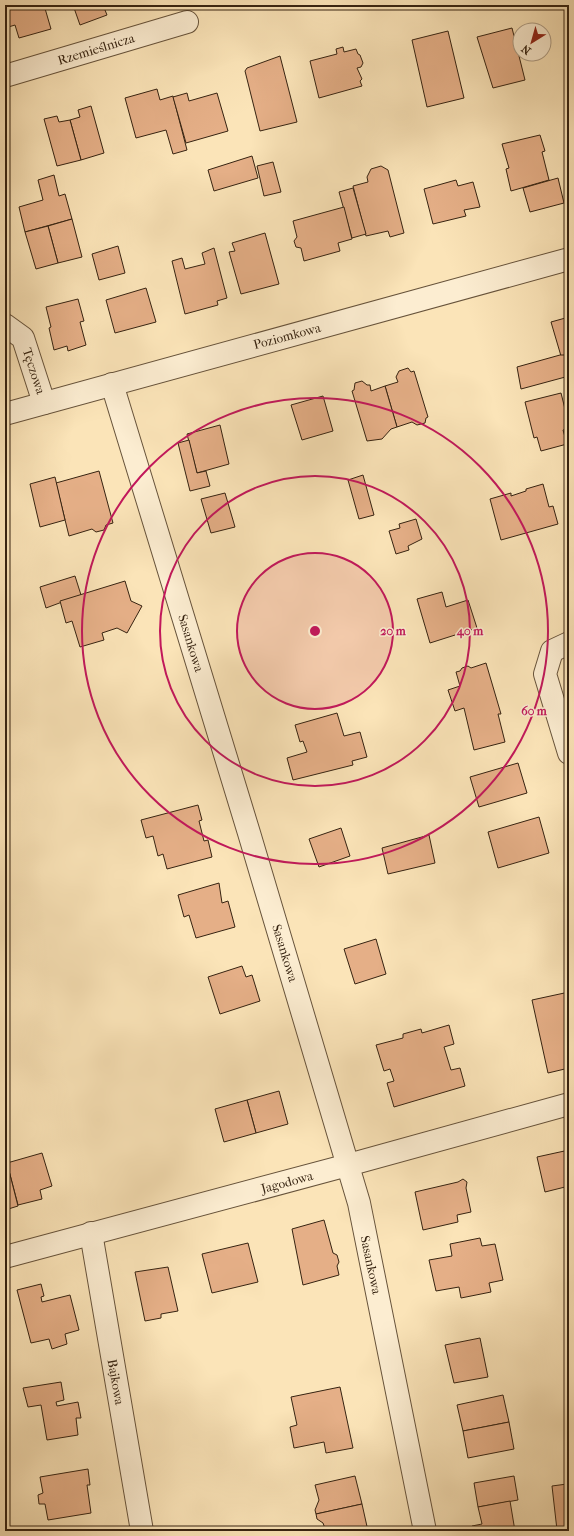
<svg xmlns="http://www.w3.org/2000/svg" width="574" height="1536" font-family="'IM FELL French Canon',serif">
<rect width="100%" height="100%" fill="#fbe4b8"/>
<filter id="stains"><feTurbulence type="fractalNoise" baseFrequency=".005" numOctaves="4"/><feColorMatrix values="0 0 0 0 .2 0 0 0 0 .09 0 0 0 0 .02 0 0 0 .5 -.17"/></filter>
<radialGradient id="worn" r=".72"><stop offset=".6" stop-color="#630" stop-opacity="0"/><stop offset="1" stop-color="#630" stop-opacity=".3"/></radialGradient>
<g fill="#e5af87" stroke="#362311">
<polygon points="5,5 44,5 51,29 19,38 15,25 5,28"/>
<polygon points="73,5 103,5 107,15 80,25"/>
<polygon points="512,28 525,80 493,88 477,37"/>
<polygon points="448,31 464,98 427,107 412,40"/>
<polygon points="343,47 344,52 356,49 358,54 360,55 363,63 361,67 357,68 362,79 360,81 362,86 319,98 310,61 337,54 336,49"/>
<polygon points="280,56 297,122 260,131 245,71 247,68"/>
<polygon points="157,89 160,100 173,96 187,150 173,154 166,130 136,138 125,98"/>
<polygon points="187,93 189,101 217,93 228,131 186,143 173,97"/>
<polygon points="91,106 104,153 81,160 70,120 80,117 78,110"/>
<polygon points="57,116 59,122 70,120 81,160 57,166 44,119"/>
<polygon points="540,135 545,151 542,152 549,180 511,191 506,169 509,168 502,144"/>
<polygon points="252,156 258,178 214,191 208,170"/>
<polygon points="273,162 281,192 264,196 257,166"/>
<polygon points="381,166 388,170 404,233 390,237 388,231 366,236 353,186 368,182 367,177 371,169"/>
<polygon points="54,175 59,196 65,194 72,219 25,232 19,207 43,200 38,180"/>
<polygon points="558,178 564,203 530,212 523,188"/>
<polygon points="456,180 458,186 473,182 480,207 464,210 466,216 433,224 424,189"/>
<polygon points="353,188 366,234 352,238 339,192"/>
<polygon points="344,207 352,239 338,243 340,251 304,261 301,248 296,247 294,241 297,237 293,221"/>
<polygon points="72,219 82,257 58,263 48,226"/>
<polygon points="48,226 58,263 36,269 25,232"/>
<polygon points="265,233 279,284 241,294 229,252 235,251 232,243"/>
<polygon points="118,246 125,273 99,280 92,254"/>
<polygon points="214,248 227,298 217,301 218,305 185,314 172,261 182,258 185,269 205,264 202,253"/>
<polygon points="146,288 156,322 115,333 106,300"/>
<polygon points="78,299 84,321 80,322 86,345 68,351 67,346 54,350 49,328 51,327 46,307"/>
<polygon points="569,317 569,354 561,356 551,322"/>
<polygon points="560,355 565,355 569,376 521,389 517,367"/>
<polygon points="408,368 411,372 414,371 428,417 426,418 425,423 417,425 412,422 397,427 385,386 398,382 396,377 399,371"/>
<polygon points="362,381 367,385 370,385 371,391 385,386 397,427 391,429 382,439 367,441 352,391 354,390 355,383"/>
<polygon points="561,393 569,425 569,428 563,430 567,444 541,451 537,437 534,438 525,402"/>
<polygon points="323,396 333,431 302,440 291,405"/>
<polygon points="220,425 229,464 197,473 187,434"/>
<polygon points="189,440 197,473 206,471 210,486 190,491 178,443"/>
<polygon points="99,471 113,523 106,525 104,530 96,532 92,529 69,536 56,483"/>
<polygon points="363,475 374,515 359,519 348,480"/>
<polygon points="55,477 65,520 40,527 30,484"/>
<polygon points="543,484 549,507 553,506 558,524 501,540 490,499 511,493 511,496 526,491 526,489"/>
<polygon points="225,493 235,527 211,533 201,499"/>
<polygon points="416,519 422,539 408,546 409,550 396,554 389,531 400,528 399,524"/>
<polygon points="75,576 81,595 46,608 40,587"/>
<polygon points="125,581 131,601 142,606 127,633 117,628 102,633 104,640 80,647 72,621 66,623 60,601"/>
<polygon points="442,592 446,607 468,600 477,628 430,643 417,599"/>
<polygon points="486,663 501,714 498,714 505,742 474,750 464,708 455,711 448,690 460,686 456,672 460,671 462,668 468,666 471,668"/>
<polygon points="337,713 344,736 360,732 367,757 352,761 353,765 293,780 287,758 307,752 303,741 300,742 295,725"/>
<polygon points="518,763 527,793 479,807 470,777"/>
<polygon points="198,805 202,820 199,821 204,841 208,840 212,857 167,869 163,854 158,856 153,836 146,838 141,820"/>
<polygon points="539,817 549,853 498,868 488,832"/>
<polygon points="341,828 350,856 319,867 309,839"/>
<polygon points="429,835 435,863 388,874 382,848"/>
<polygon points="219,883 222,903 228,901 235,927 196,938 189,915 184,917 178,895"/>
<polygon points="376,939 386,974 355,984 344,949"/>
<polygon points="242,966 246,977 252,975 260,1001 220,1014 208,977"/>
<polygon points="569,992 569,1068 548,1073 532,1000"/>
<polygon points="449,1025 454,1044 444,1047 451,1070 460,1068 465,1086 394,1107 387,1083 394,1081 390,1069 384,1071 376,1045 403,1038 403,1034 421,1029 422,1033"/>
<polygon points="279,1091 288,1124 256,1133 247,1100"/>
<polygon points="247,1100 256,1133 224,1142 215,1109"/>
<polygon points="569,1150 569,1186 545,1192 537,1157"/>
<polygon points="42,1153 52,1186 40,1190 42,1199 18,1205 7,1163"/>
<polygon points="5,1163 7,1163 18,1206 5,1210"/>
<polygon points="463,1179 467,1182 466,1188 471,1212 457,1215 458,1222 423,1230 415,1192 458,1182"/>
<polygon points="324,1220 333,1253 337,1255 339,1262 337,1266 339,1275 303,1285 292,1229"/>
<polygon points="480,1238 482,1246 495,1244 503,1280 489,1283 491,1292 461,1298 459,1287 436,1291 429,1260 452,1256 450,1244"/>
<polygon points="248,1243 258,1282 212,1293 202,1254"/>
<polygon points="168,1267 178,1311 161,1314 161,1318 145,1321 135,1272"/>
<polygon points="41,1284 44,1296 41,1297 42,1302 70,1295 79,1330 65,1334 67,1344 52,1349 49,1339 31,1343 17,1290"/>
<polygon points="480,1338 488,1377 454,1383 445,1345"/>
<polygon points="61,1382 64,1400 56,1402 57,1406 78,1402 81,1418 76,1418 78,1435 47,1440 41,1405 28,1407 23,1388"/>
<polygon points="340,1387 353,1448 326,1453 324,1442 294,1448 290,1427 297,1425 291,1397"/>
<polygon points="503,1395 509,1422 463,1431 457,1405"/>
<polygon points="509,1422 514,1449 468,1458 463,1431"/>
<polygon points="88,1469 90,1485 87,1485 91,1513 48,1520 45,1504 39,1504 38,1495 43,1493 40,1477"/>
<polygon points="355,1476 362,1504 316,1514 315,1510 319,1500 315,1485"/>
<polygon points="514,1476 518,1500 478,1507 474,1483"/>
<polygon points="567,1484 569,1528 557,1530 552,1486"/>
<polygon points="510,1501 515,1531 473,1531 472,1526 482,1524 478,1507"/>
<polygon points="362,1504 368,1531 326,1531 323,1523 317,1519 316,1514"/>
</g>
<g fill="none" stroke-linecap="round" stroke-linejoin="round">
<defs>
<g id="minor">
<polyline points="5,76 187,22"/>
<polyline points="5,325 23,338 44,403"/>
<polyline points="112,384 249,833 359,1203 425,1531"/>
<polyline points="5,414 569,259"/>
<polyline points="569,643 552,651 545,674 569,753"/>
<polyline points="91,1233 142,1531"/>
<polyline points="5,1257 348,1165 569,1104"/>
</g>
</defs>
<use href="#minor" stroke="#67533b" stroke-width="24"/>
<use href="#minor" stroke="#fcedd1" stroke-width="22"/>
</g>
<circle cx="315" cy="631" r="78" fill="#c2185b" fill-opacity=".12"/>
<g fill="none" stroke="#c2185b" stroke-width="2">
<circle cx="315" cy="631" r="78"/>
<circle cx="315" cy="631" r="155"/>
<circle cx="315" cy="631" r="233"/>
</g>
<g text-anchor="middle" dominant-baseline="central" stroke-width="3" stroke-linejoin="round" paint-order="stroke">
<g font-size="13" fill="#362311" stroke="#fcedd1">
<text transform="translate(96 49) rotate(-17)">Rzemieślnicza</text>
<text transform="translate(287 336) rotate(-15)">Poziomkowa</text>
<text transform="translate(34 371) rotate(72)">Tęczowa</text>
<text transform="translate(191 643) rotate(73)">Sasankowa</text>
<text transform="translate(285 953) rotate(73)">Sasankowa</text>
<text transform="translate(287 1182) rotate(-15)">Jagodowa</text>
<text transform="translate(371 1265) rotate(78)">Sasankowa</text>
<text transform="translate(116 1382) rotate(80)">Bajkowa</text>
</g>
</g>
<circle cx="315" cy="631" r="6" fill="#c2185b" stroke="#fcedd1" stroke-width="2"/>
<g font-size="12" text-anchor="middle" font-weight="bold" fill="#c2185b" stroke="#fcedd1" stroke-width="3" stroke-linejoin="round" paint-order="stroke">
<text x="393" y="635">20 m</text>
<text x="470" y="635">40 m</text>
<text x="534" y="715">60 m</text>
</g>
<rect width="574" height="1536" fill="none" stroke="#fbe4b8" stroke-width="20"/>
<rect x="6" y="6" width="562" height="1524" fill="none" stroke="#362311" stroke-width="2"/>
<rect x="10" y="10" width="554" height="1516" fill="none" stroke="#362311"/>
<g transform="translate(532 42) rotate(217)"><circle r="19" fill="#fcedd1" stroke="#ad9c84"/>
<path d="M0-3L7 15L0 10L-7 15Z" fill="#8f2418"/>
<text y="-6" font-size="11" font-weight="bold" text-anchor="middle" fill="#362311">N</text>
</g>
<rect width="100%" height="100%" filter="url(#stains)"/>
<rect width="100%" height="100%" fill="url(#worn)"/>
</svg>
